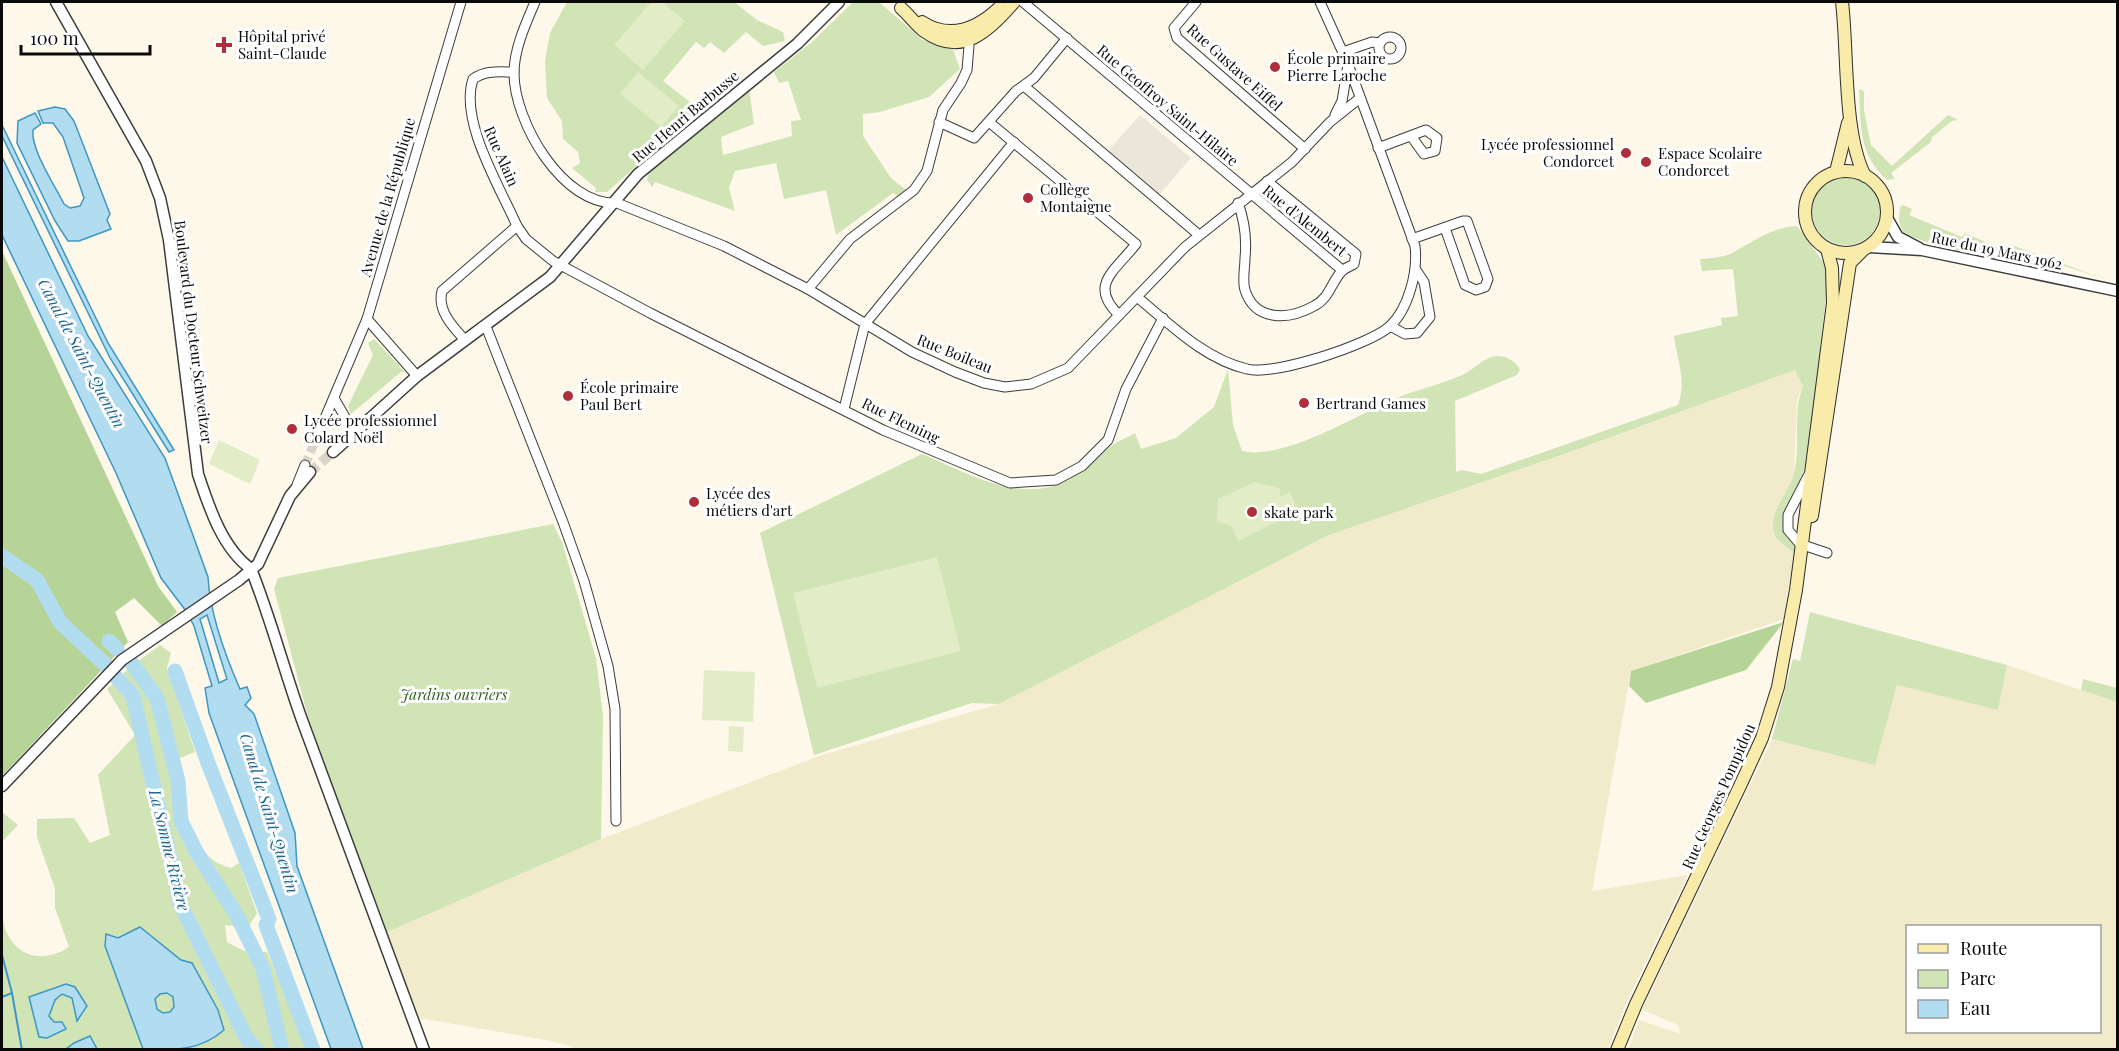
<svg xmlns="http://www.w3.org/2000/svg" width="2119" height="1051" font-family="'Playfair Display',serif">
<rect width="100%" height="100%" fill="#fdf8e9"/>
<g fill="#f1ebcc" fill-rule="evenodd">
<polygon points="1795,370 1803,385 1797,401 1794,474 1774,519 1779,542 1794,553 1784,619 1631,671 1592,891 1688,875 1628,999 1608,1049 572,1049 573,1047 551,1041 419,1018 385,933 601,839 822,755 999,704 1329,535 1563,455"/>
<path d="M2007,665L2117,702V1049L1628,1050L1639,1020L1681,1034L1678,1025L1642,1010L1772,739L1875,764L1897,685L1998,710ZM1908,926H2100V1032H1908Z"/>
</g>
<g fill="#d1e4b6">
<polygon points="567,2 734,2 757,20 783,32 785,41 763,46 746,32 724,53 710,42 704,48 696,42 663,81 700,110 607,192 595,192 596,188 572,168 580,163 578,152 563,139 562,121 547,98 545,61 550,33"/>
<polygon points="853,2 879,2 923,40 953,50 960,69 929,97 880,112 863,114 863,136 891,178 906,190 898,197 893,193 836,235 826,190 784,199 776,163 735,171 729,188 735,211 655,182 652,187 647,180 649,171 749,88 754,124 721,137 723,155 792,136 791,121 801,120 788,81 779,83 774,72 812,42"/>
<path d="M1859,89L1864,91V111L1871,145L1892,166L1948,115L1958,120L1952,121L1932,137L1931,142L1891,173L1895,179L1887,180C1858,154 1861,126 1859,89Z"/>
<circle cx="1846" cy="211" r="34"/>
<polygon points="1903,205 1912,209 1909,215 1962,237 1965,233 2006,251 2009,244 2102,278 2040,258 2038,264 2031,265 1941,247 1904,234 1899,221 1900,207"/>
<path d="M1797,226L1826,266L1828,278L1808,460L1782,523L1795,547L1794,553C1786,547 1775,541 1773,529C1771,509 1789,492 1794,473C1801,444 1792,414 1803,386L1795,370L1562,455L1329,535L999,704L972,703L814,755L760,533L922,454C968,473 1023,507 1071,478C1086,469 1097,456 1111,446C1118,441 1127,438 1135,433L1141,449L1176,438L1214,407L1228,369L1233,425L1242,451C1284,461 1358,414 1397,398C1418,389 1440,385 1462,375C1474,370 1484,356 1498,356C1506,356 1517,362 1520,370L1517,375L1455,401L1456,472L1462,470L1481,474L1678,405C1687,381 1677,360 1674,336L1722,325L1721,318L1738,316L1733,269L1702,271L1700,259C1711,258 1722,258 1732,253C1753,242 1772,227 1797,226Z"/>
<polygon points="374,339 405,372 401,372 351,414 348,406 373,355 368,343"/>
<polygon points="553,524 562,542 596,658 603,716 601,839 385,933 308,717 274,589 278,578"/>
<polygon points="1810,612 2007,665 1998,710 1897,685 1875,765 1772,739 1793,659 1800,661"/>
<path d="M160,645L171,653L167,668L195,752L178,759C186,799 183,855 231,868L239,863L257,913L248,928L225,925L227,942L244,951L267,952L309,1049H2V900C3,910 2,924 7,933C19,959 46,962 69,947L55,908V889L37,837V819L74,818L90,843L110,835L98,775L135,735L107,689L128,669Z"/>
<polygon points="2083,679 2117,688 2117,702 2081,690"/>
<polygon points="2,812 18,825 2,842"/>
</g>
<g fill="#b6d497">
<polygon points="2,251 158,586 177,612 162,626 134,598 115,612 128,642 2,776"/>
<polygon points="1784,622 1746,670 1646,703 1629,686 1631,671"/>
</g>
<g fill="#e2ecc7">
<polygon points="651,2 662,2 685,21 643,70 614,45"/>
<polygon points="638,72 679,106 661,127 620,94"/>
<polygon points="219,440 260,460 250,484 209,464"/>
<polygon points="1254,482 1280,488 1280,497 1290,492 1296,506 1284,511 1280,520 1238,541 1231,526 1217,521 1218,499"/>
<polygon points="937,557 961,651 817,688 793,593"/>
<polygon points="704,670 755,672 753,722 702,720"/>
<polygon points="729,726 744,727 743,752 728,751"/>
</g>
<polygon fill="#ebe6da" points="1140,115 1191,158 1158,196 1107,152"/>
<g fill="#b2ddf1" stroke="#3e96c2" stroke-width="1.5" fill-rule="evenodd">
<path d="M55,107L65,109L74,121L110,214L107,220L111,229L79,241H68L55,221L17,143L18,121L35,113L41,124L33,130C30,148 55,186 64,204L70,208L80,206L84,198L63,137L53,123H43L38,111Z"/>
<polygon points="2,125 108,343 174,450 169,452 110,358 2,136"/>
<path d="M2,157L88,336L165,458L208,577C210,615 225,655 240,689L247,687L251,698L245,705L254,714L295,833L297,866L363,1049H331L209,713L205,688L212,686L194,626L186,611L161,578L116,473L2,235ZM207,615L227,679L219,683L200,619Z"/>
<path d="M140,927L181,960L192,963L218,1010L224,1030C200,1051 175,1050 143,1049L105,946L106,934L118,938ZM167,993L173,997L174,1007L170,1012L163,1013L157,1009L155,999L160,994Z"/>
<polygon points="66,984 75,987 87,1006 77,1021 72,998 62,994 55,1000 49,1016 54,1022 62,1022 66,1029 47,1038 39,1037 29,997"/>
<polygon points="90,1036 97,1049 66,1049 74,1043"/>
</g>
<g fill="none" stroke-linecap="round" stroke-linejoin="round">
<g stroke="#3e96c2" stroke-width="2">
<polyline points="2,955 12,993"/>
<polyline points="2,997 12,993 22,1050"/>
<polyline points="247,1050 257,1046"/>
</g>
<g stroke="#b2ddf1" stroke-width="15">
<polyline points="2,556 37,580 60,622 109,668"/>
<polyline points="109,641 117,649"/>
<polyline points="130,661 157,698 178,781 181,821 197,853 236,914 263,969 282,1050"/>
<polyline points="175,671 208,763 269,919 266,925 313,1050"/>
<polyline points="116,677 133,696 181,906 247,1039 257,1050"/>
</g>
<polyline stroke="#d9d4c8" stroke-width="9" stroke-dasharray="9 4.5" stroke-linecap="butt" points="305,465 317,437"/>
<polyline stroke="#d9d4c8" stroke-width="10" stroke-dasharray="10 5" stroke-linecap="butt" points="310,472 333,452"/>
<defs>
<g id="minor">
<path d="M535,2C526,23 514,49 514,73C514,122 563,206 617,203L724,246L808,289L912,352L955,372L984,383L1005,387L1031,384L1068,368L1185,247L1292,162L1330,122L1360,98"/>
<polyline points="1023,2 1342,270"/>
<polyline points="1196,2 1174,28 1177,38 1305,149"/>
<circle cx="1390" cy="48" r="11"/>
<polyline points="1343,52 1372,42 1380,43"/>
<path d="M514,72C498,72 486,70 473,79C459,121 500,187 517,226L526,239L553,261L650,313L883,430L1010,483L1056,480L1082,466L1108,440L1126,389L1163,318"/>
<polyline points="1024,86 1199,235"/>
<polyline points="1335,115 1342,101 1348,65"/>
<polyline points="939,122 974,138 1016,91 1034,78 1067,38"/>
<path d="M989,122L1136,244C1115,271 1088,285 1119,315"/>
<polyline points="1378,148 1426,130 1437,138 1435,151 1424,154 1411,136"/>
<path d="M1238,203C1245,222 1247,238 1245,258C1245,268 1242,280 1245,290C1255,322 1289,320 1314,306C1330,298 1331,282 1342,271C1345,268 1351,266 1354,264L1356,254L1267,181"/>
<polyline points="1412,239 1463,221 1467,221 1488,279 1485,287 1476,290 1465,285 1445,228"/>
<polyline points="808,289 850,239 914,190 927,171 943,110 961,83 967,70 969,46 967,34"/>
<path d="M1137,297C1170,324 1204,359 1247,369C1274,376 1368,345 1389,327C1409,309 1418,271 1415,246L1348,64L1320,2"/>
<polyline points="367,319 417,376"/>
<polyline points="1390,326 1405,334 1417,333 1430,317 1424,282 1416,270"/>
<polyline points="482,327 487,329 563,522 584,581 608,666 615,709 616,821"/>
<path d="M464,339C452,326 437,310 442,291L517,226"/>
<polyline points="334,398 353,431"/>
<polyline points="844,409 865,324 1014,142"/>
<polyline points="317,437 367,319 461,2"/>
<polyline points="1808,476 1788,515 1788,530 1800,544 1827,553"/>
<polyline points="297,485 305,465"/>
</g>
<g id="tertiary">
<path d="M56,2L146,161L160,198L169,240L198,474C209,507 222,548 251,569"/>
<polyline points="1887,218 1898,237 1919,248"/>
<polyline points="1869,247 1922,250 2118,291"/>
<polyline points="333,452 417,376 550,277 638,174 797,44 839,2"/>
<path d="M251,569C271,619 284,670 302,720C342,830 383,940 424,1050"/>
<polyline points="2,786 122,660 239,580 258,564 290,496 310,472"/>
</g>
<g id="secondary">
<path d="M1842,2C1848,51 1843,134 1865,176"/>
<path d="M901,8C909,15 916,25 924,31C962,59 991,29 1014,2"/>
<path d="M922,22C951,41 978,28 1000,7"/>
<circle cx="1846" cy="212" r="41"/>
<polyline points="1836,172 1848,123"/>
<polyline points="1812,516 1850,263 1863,250"/>
<polyline points="1617,1050 1636,1004 1740,786 1762,738 1778,687 1796,590 1833,303 1832,268 1827,249"/>
</g>
</defs>
<use href="#minor" stroke="#3d3d3d" stroke-width="11"/>
<use href="#tertiary" stroke="#3d3d3d" stroke-width="13"/>
<use href="#secondary" stroke="#2c2c2c" stroke-width="14"/>
<use href="#minor" stroke="#fff" stroke-width="9"/>
<use href="#tertiary" stroke="#fff" stroke-width="10"/>
<use href="#secondary" stroke="#f9eba9" stroke-width="12"/>
</g>
<g fill="#af2e3c" stroke="#fff" stroke-width="2">
<path d="M221 36h6v6h6v6h-6v6h-6v-6h-6v-6h6z"/>
<circle cx="1275" cy="67" r="6"/>
<circle cx="1626" cy="153" r="6"/>
<circle cx="1646" cy="162" r="6"/>
<circle cx="1028" cy="198" r="6"/>
<circle cx="568" cy="396" r="6"/>
<circle cx="1304" cy="403" r="6"/>
<circle cx="292" cy="429" r="6"/>
<circle cx="694" cy="502" r="6"/>
<circle cx="1252" cy="512" r="6"/>
</g>
<g text-anchor="middle" dominant-baseline="central" stroke-width="6" stroke-linejoin="round" paint-order="stroke">
<g font-size="15" fill="#0a0a0a" stroke="#fff" text-anchor="start">
<text x="238" y="36">Hôpital privé<tspan x="238" dy="17">Saint-Claude</tspan></text>
<text x="1287" y="58">École primaire<tspan x="1287" dy="17">Pierre Laroche</tspan></text>
<text x="1614" y="144" text-anchor="end">Lycée professionnel<tspan x="1614" dy="17">Condorcet</tspan></text>
<text x="1658" y="153">Espace Scolaire<tspan x="1658" dy="17">Condorcet</tspan></text>
<text x="1040" y="189">Collège<tspan x="1040" dy="17">Montaigne</tspan></text>
<text x="580" y="387">École primaire<tspan x="580" dy="17">Paul Bert</tspan></text>
<text x="1316" y="403">Bertrand Games</text>
<text x="304" y="420">Lycée professionnel<tspan x="304" dy="17">Colard Noël</tspan></text>
<text x="706" y="493">Lycée des<tspan x="706" dy="17">métiers d'art</tspan></text>
<text x="1264" y="512">skate park</text>
</g>
<g font-size="15" fill="#0a0a0a" stroke="#fff">
<text transform="translate(1235 67) rotate(42)">Rue Gustave Eiffel</text>
<text transform="translate(1168 105) rotate(40)">Rue Geoffroy Saint-Hilaire</text>
<text transform="translate(685 116) rotate(-40)">Rue Henri Barbusse</text>
<text transform="translate(502 156) rotate(66)">Rue Alain</text>
<text transform="translate(387 197) rotate(-74)">Avenue de la République</text>
<text transform="translate(1305 220) rotate(39)">Rue d'Alembert</text>
<text transform="translate(1997 250) rotate(12)">Rue du 19 Mars 1962</text>
<text transform="translate(194 332) rotate(83)">Boulevard du Docteur Schweitzer</text>
<text transform="translate(955 353) rotate(22)">Rue Boileau</text>
<text transform="translate(901 420) rotate(26)">Rue Fleming</text>
<text transform="translate(1718 796) rotate(-66)">Rue Georges Pompidou</text>
</g>
<g font-size="15" font-style="italic" fill="#315c20" stroke="#fff">
<text x="454" y="694">Jardins ouvriers</text>
</g>
<g font-size="16" font-style="italic" fill="#1e6791" stroke="#fff">
<text transform="translate(82 353) rotate(62)">Canal de Saint-Quentin</text>
<text transform="translate(270 813) rotate(73)">Canal de Saint-Quentin</text>
<text transform="translate(170 850) rotate(76)">La Somme Rivière</text>
</g>
</g>
<rect width="2119" height="1051" fill="none" stroke="#0a0a0a" stroke-width="6"/>
<rect x="1906" y="925" width="195" height="108" fill="#ffffff" stroke="#9d9d9d" stroke-width="1.5"/>
<rect x="1918" y="944" width="30" height="9" fill="#f9eba9" stroke="#9d9d9d" stroke-width="1.5"/>
<text x="1960" y="955" font-size="18" fill="#0a0a0a">Route</text>
<rect x="1918" y="970" width="30" height="18" fill="#d1e4b6" stroke="#9d9d9d" stroke-width="1.5"/>
<text x="1960" y="985" font-size="18" fill="#0a0a0a">Parc</text>
<rect x="1918" y="1000" width="30" height="18" fill="#b2ddf1" stroke="#9d9d9d" stroke-width="1.5"/>
<text x="1960" y="1015" font-size="18" fill="#0a0a0a">Eau</text>
<path d="M21 45v9h129v-9" fill="none" stroke="#0a0a0a" stroke-width="3"/>
<text x="30" y="45" font-size="18" fill="#0a0a0a" stroke="#ffffff" stroke-width="4.5" paint-order="stroke">100 m</text>
</svg>
